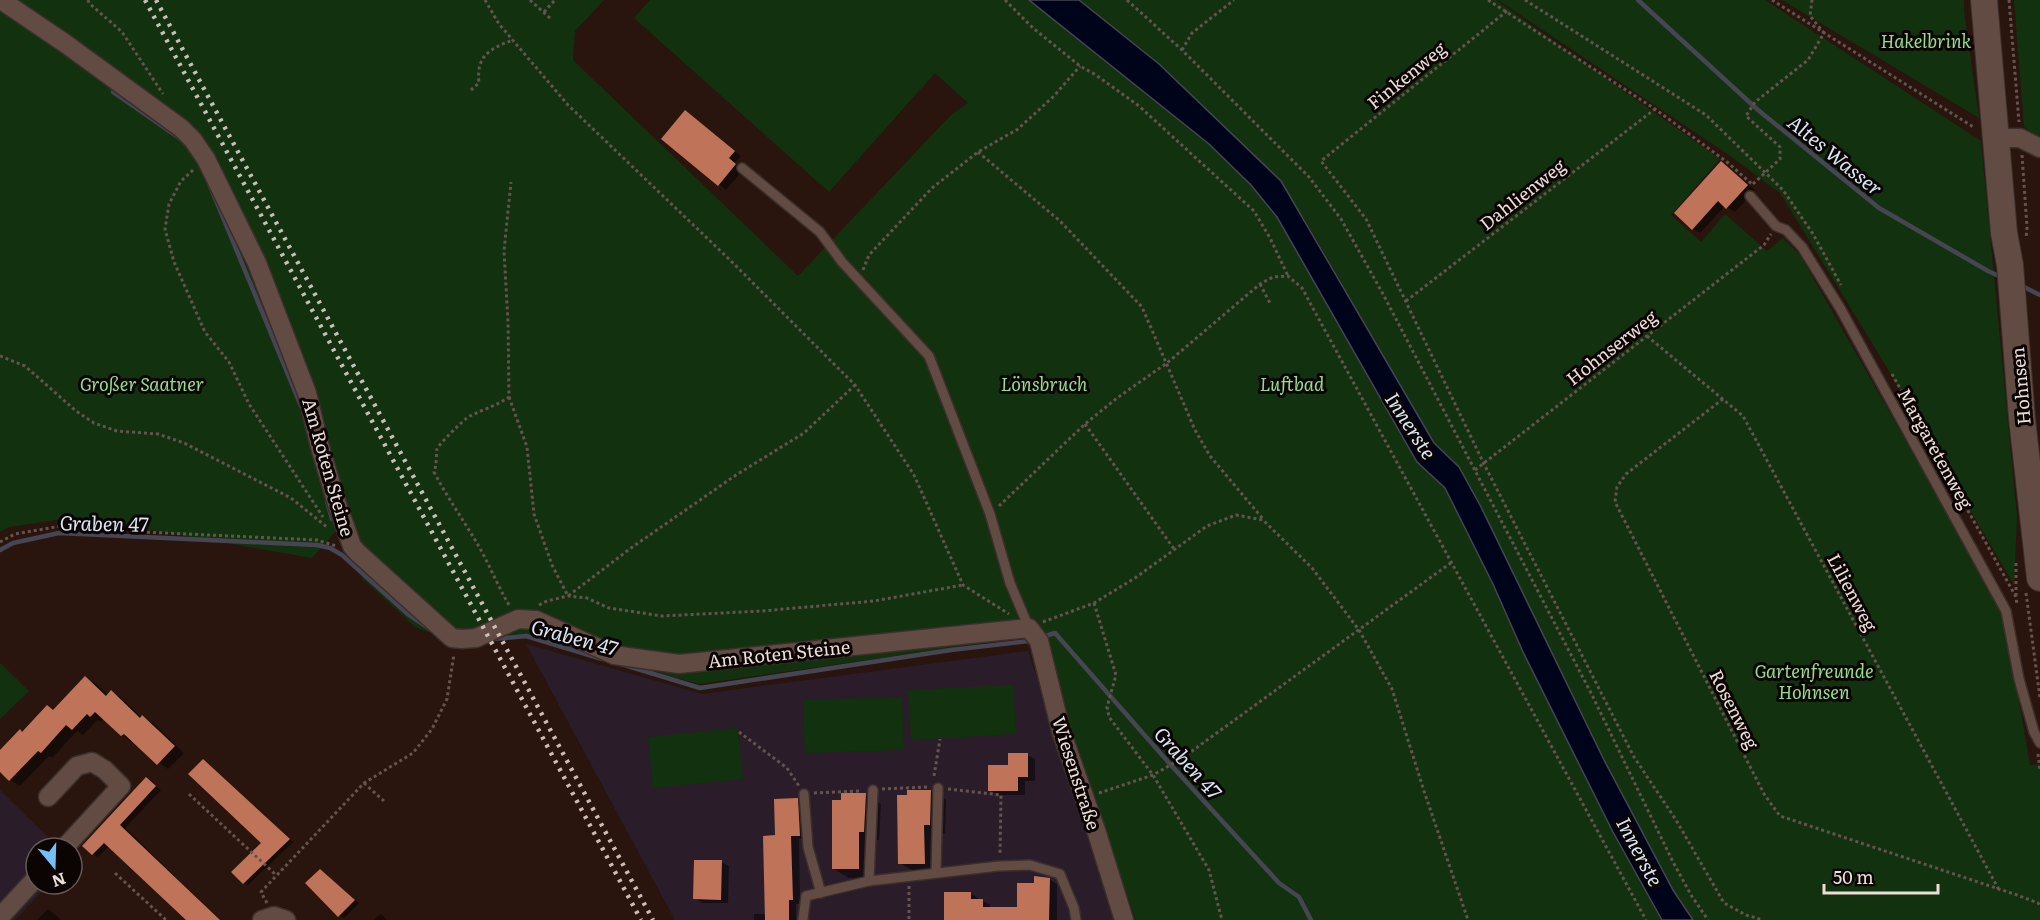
<svg xmlns="http://www.w3.org/2000/svg" width="2040" height="920" font-family="Literata,serif">
<rect width="100%" height="100%" fill="#29150e"/>
<g fill="#2a1d29">
<polygon points="526,644 702,694 1028,651 1119,920 675,920"/>
<polygon points="0,790 59,848 36,848 36,884 49,884 15,920 0,920"/>
</g>
<g fill="#12310f">
<polygon points="0,0 604,0 575,31 573,60 798,276 951,115 968,103 935,73 829,192 634,18 650,0 1029,0 1209,144 1251,185 1277,217 1417,462 1445,488 1493,584 1523,652 1613,832 1662,920 1136,920 1071,743 1043,635 699,684 532,639 510,638 461,644 415,627 363,579 341,525 312,558 122,525 63,519 9,527 0,532"/>
<polygon points="1079,0 1496,0 1720,159 1671,215 1701,242 1725,214 1767,251 1783,238 1800,255 1992,592 2006,626 2030,765 2040,764 2040,920 1693,920 1673,890 1604,760 1481,507 1459,467 1434,443 1304,218 1208,112 1159,64"/>
<polygon points="1498,0 1765,0 1981,141 2017,517 2014,585 1880,356 1780,193 1729,155"/>
<polygon points="1782,0 1964,0 1964,11 1979,118"/>
<polygon points="2014,0 2040,0 2040,137 2024,127"/>
<polygon points="0,663 29,691 0,719"/>
<polygon points="1013,685 1016,734 911,740 908,690"/>
<polygon points="902,697 904,750 805,753 803,700"/>
<polygon points="738,728 743,779 653,788 648,737"/>
</g>
<polygon fill="#00041a" stroke="#464553" stroke-width="1.5" points="1029,0 1079,0 1159,64 1281,181 1434,443 1459,467 1481,507 1604,760 1673,890 1693,920 1662,920 1613,832 1523,652 1493,584 1445,488 1417,462 1277,217 1251,185 1209,144"/>
<g fill="#0007">
<polygon points="686,112 741,156 735,163 743,170 726,190 663,139"/>
<polygon points="1721,162 1755,190 1735,212 1725,206 1700,233 1693,229"/>
<polygon points="85,678 96,684 108,695 111,692 121,698 142,718 153,723 184,753 168,769 122,735 104,718 101,722 97,720 83,735 77,731 52,758 49,756 20,786 10,780 0,770 0,752 54,711"/>
<polygon points="1027,755 1035,759 1035,781 1025,781 1025,795 998,795 990,790 1009,766"/>
<polygon points="203,760 293,842 248,885 244,883 263,843"/>
<polygon points="146,778 161,790 125,828 220,920 188,920 109,846 98,857 93,854"/>
<polygon points="931,791 946,800 945,833 939,833 940,872 915,872 900,863"/>
<polygon points="866,795 881,804 879,840 874,840 874,877 849,878 834,869 843,802"/>
<polygon points="797,800 805,804 807,839 799,839 800,904 796,904 796,920 754,920 754,914 766,914 776,837"/>
<polygon points="721,862 729,866 728,903 702,903 695,898"/>
<polygon points="320,870 359,903 344,918 339,915"/>
<polygon points="1049,879 1057,884 1057,920 947,920 970,893 978,898 978,901 983,901 990,905 990,908 1018,908 1036,885"/>
<polygon points="48,909 52,912 61,920 37,920"/>
<polygon points="380,914 382,915 387,920 374,920"/>
</g>
<g fill="none" stroke-linecap="round" stroke-linejoin="round">
<g stroke="#464553" stroke-width="4.5">
<polyline points="1638,0 1758,110 1879,208 1988,271 2001,277"/>
<polyline points="113,92 182,140"/>
<polyline points="210,186 301,406"/>
<polyline points="2020,285 2040,295"/>
<polyline points="327,501 332,519"/>
<polyline points="0,550 13,543 59,533 317,545 330,548 342,555 409,615 437,634"/>
<polyline points="1042,637 1055,633 1169,763 1279,883 1299,897 1311,920"/>
<polyline points="493,639 526,636 602,659"/>
<polyline points="621,664 700,688 951,650 1029,641"/>
</g>
</g>
<g fill="#bf7459">
<polygon points="685,110 735,151 729,158 736,164 718,186 661,139"/>
<polygon points="1721,161 1748,185 1726,209 1718,201 1692,230 1674,213"/>
<polygon points="85,676 106,696 111,690 140,718 142,715 175,746 157,765 124,734 121,736 95,712 90,717 87,714 72,730 66,725 41,753 38,751 9,781 0,772 0,750 20,729 22,732 47,705 53,710"/>
<polygon points="1008,753 1028,753 1028,777 1018,777 1018,791 988,791 988,765 1008,765"/>
<polygon points="203,759 290,839 243,884 231,872 261,843 188,774"/>
<polygon points="146,777 156,786 120,825 220,920 186,920 104,843 92,855 82,846"/>
<polygon points="907,790 931,790 930,825 924,825 925,864 898,864 897,795 907,795"/>
<polygon points="841,793 866,793 864,832 859,832 859,869 832,869 832,800 841,800"/>
<polygon points="798,798 800,836 791,836 793,900 789,900 789,920 765,920 763,836 775,835 774,799"/>
<polygon points="694,860 722,860 721,900 693,899"/>
<polygon points="320,869 355,900 338,917 305,883"/>
<polygon points="1034,876 1050,878 1049,920 944,920 944,892 971,892 971,899 983,899 983,907 1017,907 1017,883 1034,883"/>
</g>
<g fill="none" stroke-linecap="round" stroke-linejoin="round">
<defs>
<g id="lane">
<polyline points="742,168 820,232 842,262 929,356 990,514 1010,583 1029,628"/>
<polyline points="1750,196 1776,226 1786,230 1802,247 1840,308 2006,611 2019,679 2034,732 2040,743"/>
<polyline points="804,794 808,847 821,893"/>
<polyline points="936,873 938,788"/>
<polyline points="869,881 873,790"/>
<polyline points="803,919 806,896 869,881 999,866 1030,865 1060,874 1074,908 1076,920"/>
</g>
<g id="street">
<polyline points="1,0 66,44 181,128 193,140 206,159 257,263 307,393 320,447 337,504 352,546 357,552 452,638 462,639 476,638 518,619 536,620 614,655 679,664 1029,628 1039,641 1061,731 1096,830 1124,920"/>
<polyline points="1996,138 2020,138 2040,148"/>
<polyline points="48,797 77,766 92,762 105,770 121,786 64,848"/>
<polyline points="0,917 36,878"/>
<polyline points="262,920 274,916 286,920"/>
</g>
<polyline id="secondary" points="1984,0 2004,233 2010,265 2022,419 2040,578"/>
</defs>
<use href="#lane" stroke="#3c2e2b" stroke-width="12"/>
<use href="#street" stroke="#3c2e2b" stroke-width="21"/>
<use href="#secondary" stroke="#3c2e2b" stroke-width="28"/>
<g stroke="#65534d" stroke-width="3" stroke-dasharray="3 3" stroke-linecap="butt">
<polyline points="88,0 89,3 122,32 163,94"/>
<polyline points="485,0 499,24 568,105 731,261 855,385 914,475 963,585 1009,614"/>
<polyline points="530,0 551,19"/>
<polyline points="1005,0 1033,28 1080,66 1096,75 1139,106 1254,211 1270,238 1288,276"/>
<polyline points="1127,0 1182,50 1309,177 1341,219 1383,294 1591,693 1672,860 1691,895 1708,920"/>
<polyline points="1488,0 1655,109 1727,162 1752,184"/>
<polyline points="1525,0 1706,115 1783,190 1813,234 1841,285"/>
<polyline points="1772,0 1975,128"/>
<polyline points="2009,0 2019,122"/>
<polyline points="1507,11 1321,161 1366,219 1484,464 1634,757 1676,820 1724,903 1746,915 1763,920"/>
<polyline points="544,12 555,0"/>
<polyline points="1182,50 1192,33 1234,0"/>
<path d="M471,90L479,83C476,56 489,49 513,40"/>
<polyline points="978,152 1060,221 1142,307 1195,430 1210,456 1263,519"/>
<polyline points="2022,155 2027,227 2026,239"/>
<polyline points="193,170 181,181 169,204 165,229 174,262 205,332 229,362 249,404 323,517"/>
<polyline points="1753,184 1780,159 1780,147 1746,116 1755,102 1808,60 1824,33 1810,16 1812,0"/>
<polyline points="863,270 869,255 932,188 978,152 1018,129 1054,96 1080,66"/>
<polyline points="1260,284 1271,305"/>
<polyline points="1406,301 1655,109"/>
<polyline points="1647,336 1743,416 1999,890"/>
<polyline points="0,356 25,366 76,411 94,423 117,431 158,434 184,443 291,498 328,528"/>
<polyline points="1892,374 2016,597 2017,605"/>
<polyline points="509,397 527,447 534,514 552,565 568,596 631,548 736,475 804,433 855,385"/>
<polyline points="1723,399 1626,474 1617,487 1615,502 1764,794 1780,816 2017,895 2038,903 2040,906"/>
<polyline points="1085,424 1174,549"/>
<polyline points="1475,470 1764,245 1771,234"/>
<polyline points="999,506 1085,424 1117,398 1167,363 1260,284 1273,277 1288,276 1302,288 1646,920"/>
<polyline points="0,542 15,534 61,526 122,531 317,540 336,546"/>
<polyline points="2026,593 2040,698"/>
<polyline points="2016,596 2016,561"/>
<polyline points="1094,603 1116,675 1107,707 1109,717 1153,775 1209,870 1222,920"/>
<path d="M509,605C499,588 492,571 483,554C468,526 449,501 434,472C437,464 436,455 437,449C439,444 465,418 470,416C484,409 496,406 509,397L508,322L504,251L511,182"/>
<polyline points="539,605 547,601 568,596 587,598 609,608 662,616 762,611 874,601 963,585"/>
<polyline points="1043,622 1094,603 1135,578 1207,526 1236,515 1263,520 1312,568 1359,630 1392,689 1424,791 1468,920"/>
<polyline points="739,732 787,768 799,786"/>
<polyline points="2038,754 2040,770"/>
<polyline points="934,776 940,739"/>
<polyline points="364,783 384,801"/>
<polyline points="882,789 927,787"/>
<polyline points="948,789 1001,795 1000,855"/>
<polyline points="814,793 861,791"/>
<polyline points="1099,793 1153,775 1181,759 1452,562"/>
<polyline points="189,794 276,875"/>
<polyline points="115,873 166,920"/>
<polyline points="909,886 909,920"/>
<polyline points="267,903 261,892 364,783 413,753 432,729 447,699 454,654"/>
</g>
<use href="#lane" stroke="#624b43" stroke-width="9"/>
<use href="#street" stroke="#624b43" stroke-width="18"/>
<use href="#secondary" stroke="#624b43" stroke-width="26"/>
<g stroke="#ccbdb8" stroke-width="4.5" stroke-dasharray="3 6" stroke-linecap="butt">
<polyline points="145,0 641,920"/>
<polyline points="156,0 653,920"/>
</g>
</g>
<g text-anchor="middle" dominant-baseline="central" stroke-width="6" stroke-linejoin="round" paint-order="stroke">
<g font-size="18" font-style="italic" fill="#94dd8b" stroke="#0b0403">
<text x="1926" y="40">Hakelbrink</text>
<text x="142" y="383">Großer Saatner</text>
<text x="1044" y="383">Lönsbruch</text>
<text x="1292" y="383">Luftbad</text>
<text x="1814" y="670">Gartenfreunde<tspan x="1814" dy="21">Hohnsen</tspan></text>
</g>
<g font-size="18" fill="#ebddd8" stroke="#0b0403">
<text transform="translate(1406 75) rotate(-39)">Finkenweg</text>
<text transform="translate(1522 194) rotate(-38)">Dahlienweg</text>
<text transform="translate(1611 347) rotate(-38)">Hohnserweg</text>
<text transform="translate(2020 386) rotate(-95)">Hohnsen</text>
<text transform="translate(1936 448) rotate(61)">Margaretenweg</text>
<text transform="translate(329 467) rotate(74)">Am Roten Steine</text>
<text transform="translate(1853 592) rotate(62)">Lilienweg</text>
<text transform="translate(779 653) rotate(-6)">Am Roten Steine</text>
<text transform="translate(1735 709) rotate(63)">Rosenweg</text>
<text transform="translate(1077 773) rotate(72)">Wiesenstraße</text>
</g>
<g font-size="20" font-style="italic" fill="#d6e6f5" stroke="#0b0403">
<text transform="translate(1836 154) rotate(39)">Altes Wasser</text>
<text transform="translate(1412 425) rotate(57)">Innerste</text>
<text transform="translate(104 522) rotate(1)">Graben 47</text>
<text transform="translate(575 636) rotate(15)">Graben 47</text>
<text transform="translate(1189 762) rotate(48)">Graben 47</text>
<text transform="translate(1641 851) rotate(62)">Innerste</text>
</g>
</g>
<g transform="translate(54 866) rotate(161)"><circle r="28" fill="#0b0403" stroke="#655b58" stroke-width="1.5"/>
<path d="M0-4.5L10 22L0 15L-10 22Z" fill="#74c0f6"/>
<text y="-9" font-size="16" font-weight="bold" text-anchor="middle" fill="#ebddd8">N</text>
</g>
<path d="M1824 884v9h114v-9" fill="none" stroke="#ebddd8" stroke-width="3"/>
<text x="1833" y="884" font-size="18" fill="#ebddd8" stroke="#0b0403" stroke-width="4.5" paint-order="stroke">50 m</text>
</svg>
